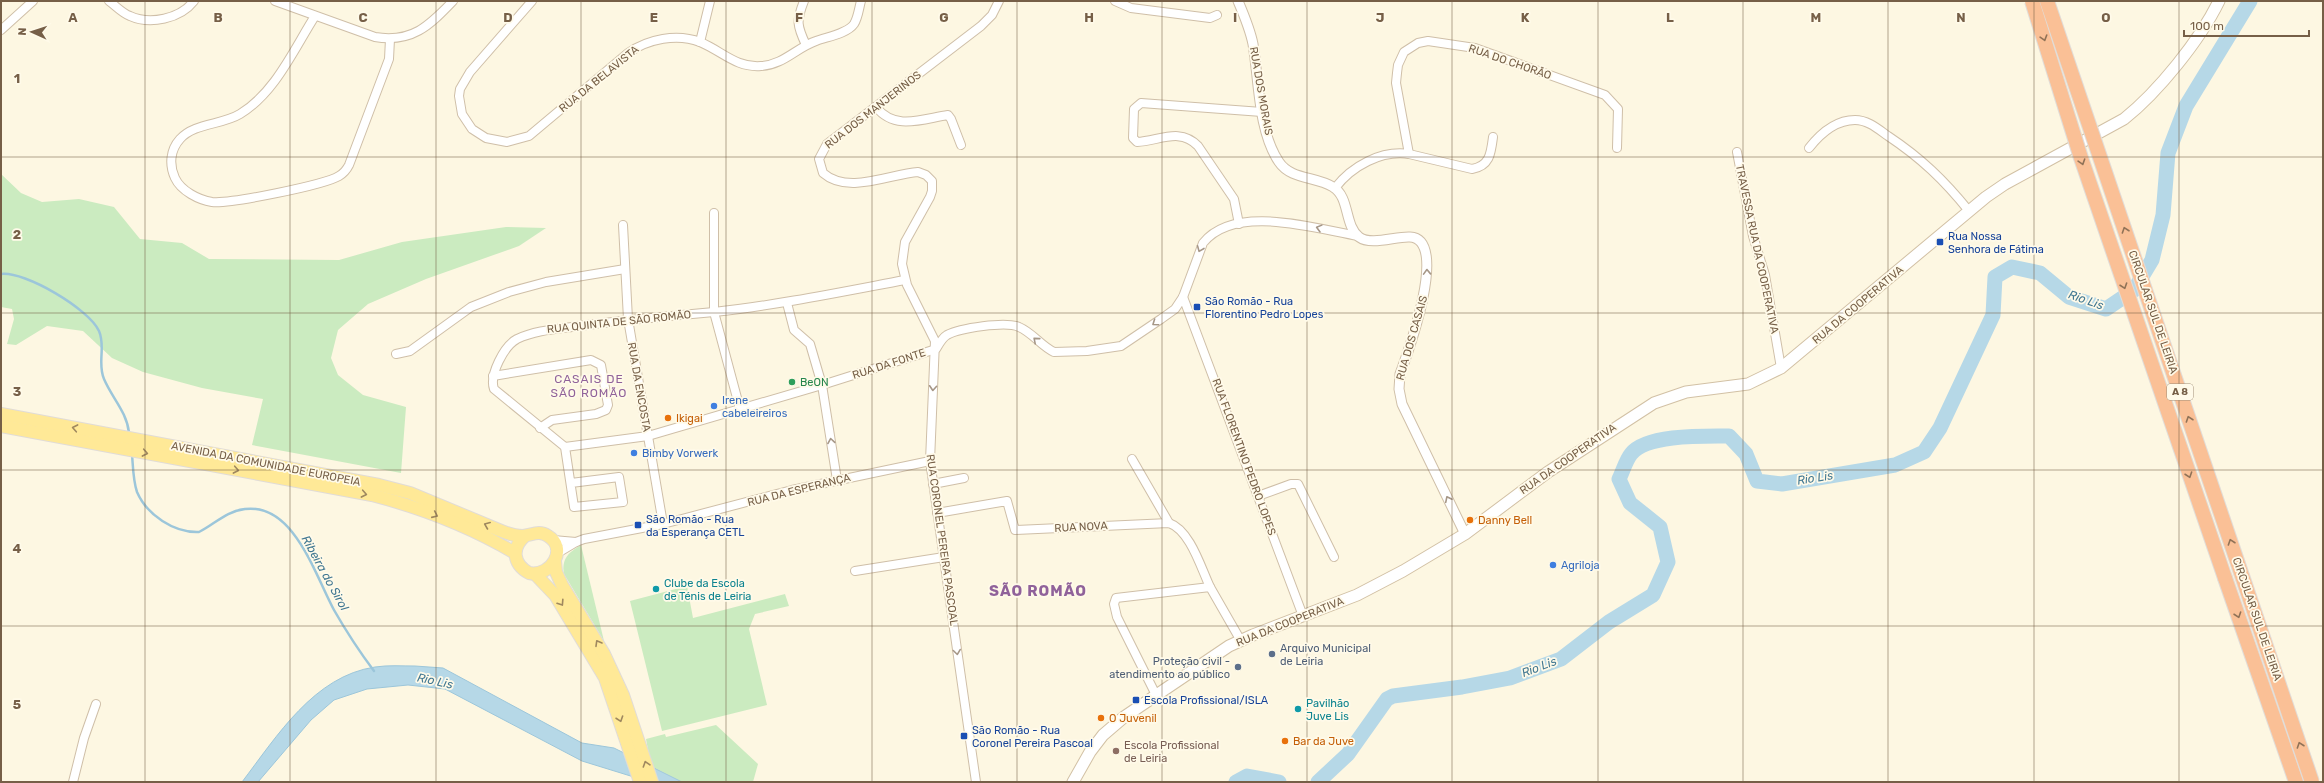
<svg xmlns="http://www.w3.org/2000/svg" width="2324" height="783" font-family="Rubik,sans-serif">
<rect width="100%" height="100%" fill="#fdf7e2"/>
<g fill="#cbebc0">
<polygon points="1,174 21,193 42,202 79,199 114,207 140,239 182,243 209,259 339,260 402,242 506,227 546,228 519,246 426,279 368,304 338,330 331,358 338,375 363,395 406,407 401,473 252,445 263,399 202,388 143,372 112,358 83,331 47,326 16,345 7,344 14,319 12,309 1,307"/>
<path d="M581,545L604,641L564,574C561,559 569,552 581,545Z"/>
<polygon points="687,586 693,618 785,594 789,606 755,614 749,629 767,705 662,731 630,601"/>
<polygon points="716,725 758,764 753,782 682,782 651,766 646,739 665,734 666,737"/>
</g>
<path fill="#b6d8e7" stroke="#9cc6da" d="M415,666L443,668L582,743L614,748L682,782H650L582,761L445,689L408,685L367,689L334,700L311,720L258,782H242C277,736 314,676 375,667C388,665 402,666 415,666Z"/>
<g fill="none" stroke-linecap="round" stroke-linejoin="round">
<g stroke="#9cc6da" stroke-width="2.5">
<path d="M1,274C25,271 89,309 99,331C106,347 97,363 104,379C112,398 127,412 129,433"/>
<path d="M132,454C133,466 133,480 137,492C147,515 174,533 199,532C215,524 226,511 245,509C294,503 315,575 334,610C346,631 359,651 374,671"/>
</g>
<g stroke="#b6d8e7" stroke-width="15">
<polyline points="1236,782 1247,776 1279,782"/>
<path d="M1318,782L1348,754L1387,699L1393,696L1462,687L1510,678L1561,659L1609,622L1653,595L1668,562L1660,527L1630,503L1619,479C1623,471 1626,460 1631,454C1646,434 1706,436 1729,436L1746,454L1757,481L1782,484L1895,465L1924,452L1940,428L1993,315L1995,277L2012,267L2040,273L2069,297L2106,309L2134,290L2152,260L2163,215L2168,153L2186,106L2250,1"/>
</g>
<defs>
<g id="minor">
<path d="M109,1C116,6 122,13 130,16C150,25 180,19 194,1"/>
<path d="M275,1L375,37C412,43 429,26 453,1"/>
<path d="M532,1L470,72L460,89L459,96L462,114L472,129L486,138L507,142L529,136L628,53C648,39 677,33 700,42C722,51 736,68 761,66C783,65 796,48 816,41C826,37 847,34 854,24C858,18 859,8 861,1"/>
<path d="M804,1C796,21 797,26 806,45"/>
<polyline points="1115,1 1131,8 1210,18 1217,15"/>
<path d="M315,16C294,49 275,93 240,114C222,125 194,123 180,139C170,150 169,165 175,178C181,191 199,200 212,202C230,204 324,185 339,176C344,173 347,169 349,165L389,59L390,39"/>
<polyline points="1,30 33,1"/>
<polyline points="700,42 710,1"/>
<path d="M876,107C895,131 922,119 948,115L951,119L961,145"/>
<path d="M1809,148C1820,134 1836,120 1855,120C1868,120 1878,129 1888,136C1921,158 1944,180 1969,211"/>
<polyline points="1737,152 1753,236 1765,275 1781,368"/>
<path d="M1409,154L1472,169C1490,166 1491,153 1493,137"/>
<path d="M1335,188C1352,166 1381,150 1409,154L1396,83L1397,73L1398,65L1404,52L1418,43L1428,41L1475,48L1605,95L1618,109L1617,148"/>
<polyline points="714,213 714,312 740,409"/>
<path d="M1239,224L1234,199L1198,146C1180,127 1159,141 1137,142L1133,138L1134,109L1141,103L1262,112"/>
<polyline points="623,225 628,319 663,524"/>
<polyline points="1183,297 1303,616"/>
<polyline points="787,303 794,330 810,344 822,385 837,480"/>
<polyline points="396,354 410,351 471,307 509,292 546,282 625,269"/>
<polyline points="493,376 591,360 601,365 608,405 606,410 596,414 552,420 540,428"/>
<path d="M565,447L648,436L822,385L936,349C939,344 942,338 947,335C960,328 1006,321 1019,327C1033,333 1041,346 1054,352L1087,351L1121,346L1161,319L1175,309L1183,297L1203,243C1235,203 1316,229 1358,236"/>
<polyline points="1132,459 1169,523"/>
<path d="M571,483L619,477L623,502L574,507L565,447L494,389C489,375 504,346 517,339C536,330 558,329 579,326C624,320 669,316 714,312C778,305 841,292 905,280"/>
<polyline points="933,484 964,478"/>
<polyline points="1258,496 1291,484 1298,484 1334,557"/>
<path d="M937,513L1007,501L1015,530L1169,523C1190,530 1201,568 1210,587"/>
<polyline points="553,540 576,542"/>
<polyline points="556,554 576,542 584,539 663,524 792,490 930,461"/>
<polyline points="855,571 944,557"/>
<polyline points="1156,695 1117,617 1114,604 1116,598 1210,587 1241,641"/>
<polyline points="73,782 84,738 96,704"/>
<path d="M976,782L930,461L935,341L907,285L902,264L905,242L930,197L932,191V181L926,175L918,172C890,174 848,195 823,173L819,159L827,144L981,26L992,15L999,1"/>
</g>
<path id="tertiary" d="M1238,1C1244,15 1250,29 1253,44C1259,80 1258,131 1279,162C1291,180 1316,176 1333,187C1350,197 1344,225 1359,237C1371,246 1396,236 1410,237C1450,239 1407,355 1400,374L1399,389L1402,404L1465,534"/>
<path id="secondary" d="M1073,782L1090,752L1103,735L1124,717L1229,646L1253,635L1357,595L1403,571L1465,534L1548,472L1654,403L1686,392L1748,384L1781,368L1986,197L2005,184L2124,119C2158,92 2200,40 2219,1"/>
<g id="primary">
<path d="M1,414L379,485L410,493L499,530C506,533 515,536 523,536C532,535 539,530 548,536C568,548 552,577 529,573C513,564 511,548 525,536"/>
<path d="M1,426L372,495C422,508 471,527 515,553"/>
<polyline points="555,561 556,572 562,585 604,654 623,695 652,782"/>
<polyline points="535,574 555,595 605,678 640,782"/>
</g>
<polyline id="motorway" points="2225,578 2296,782"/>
</defs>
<use href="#minor" stroke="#cfbfa8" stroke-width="10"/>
<use href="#tertiary" stroke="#cfbfa8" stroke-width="11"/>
<use href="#secondary" stroke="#d2c1a5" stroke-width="13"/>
<use href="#primary" stroke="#e1dcd7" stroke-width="14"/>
<use href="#motorway" stroke="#e1dcd7" stroke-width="16"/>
<use href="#minor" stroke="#fff" stroke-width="8"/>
<use href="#tertiary" stroke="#fff" stroke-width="9"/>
<use href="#secondary" stroke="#fff" stroke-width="11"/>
<use href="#primary" stroke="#ffe997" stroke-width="12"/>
<use href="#motorway" stroke="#fac096" stroke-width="14"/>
<defs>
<g id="motorway-bridge">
<polyline points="2032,1 2081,158 2225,578"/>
<polyline points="2047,1 2312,782"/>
</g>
</defs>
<use href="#motorway-bridge" stroke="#e1dcd7" stroke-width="16" stroke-linecap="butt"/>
<use href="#motorway-bridge" stroke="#fac096" stroke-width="14"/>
</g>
<defs><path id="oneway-chevron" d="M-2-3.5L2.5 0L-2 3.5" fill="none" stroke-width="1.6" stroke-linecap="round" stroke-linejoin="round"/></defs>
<g stroke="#907257">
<use href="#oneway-chevron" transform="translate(2044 38) rotate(73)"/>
<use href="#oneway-chevron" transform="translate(2082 162) rotate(72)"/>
<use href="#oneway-chevron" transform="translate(2125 230) rotate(-109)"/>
<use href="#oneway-chevron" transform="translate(2124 286) rotate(71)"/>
<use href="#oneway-chevron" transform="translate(2189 419) rotate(-109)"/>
<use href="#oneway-chevron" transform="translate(2189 475) rotate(71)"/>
<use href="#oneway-chevron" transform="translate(2231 542) rotate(-109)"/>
<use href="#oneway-chevron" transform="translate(2238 615) rotate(71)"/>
<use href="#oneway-chevron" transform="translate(2300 745) rotate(-109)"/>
</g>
<g stroke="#a69787">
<use href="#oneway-chevron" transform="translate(1319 228) rotate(-165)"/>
<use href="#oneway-chevron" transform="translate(1200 249) rotate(112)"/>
<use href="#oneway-chevron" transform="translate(1427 272) rotate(-92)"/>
<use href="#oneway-chevron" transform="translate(1155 323) rotate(145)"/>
<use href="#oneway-chevron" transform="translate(1036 340) rotate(-139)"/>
<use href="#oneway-chevron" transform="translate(933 388) rotate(94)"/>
<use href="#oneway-chevron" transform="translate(831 441) rotate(-99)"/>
<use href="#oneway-chevron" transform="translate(1448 499) rotate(-116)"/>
<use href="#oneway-chevron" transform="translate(957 652) rotate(82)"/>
</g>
<g stroke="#9f885f">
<use href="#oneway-chevron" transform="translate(75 428) rotate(-169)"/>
<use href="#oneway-chevron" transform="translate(145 453) rotate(11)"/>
<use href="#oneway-chevron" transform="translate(236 470) rotate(11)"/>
<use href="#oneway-chevron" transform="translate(364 494) rotate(11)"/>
<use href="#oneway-chevron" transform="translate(435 515) rotate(24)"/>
<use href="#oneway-chevron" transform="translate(487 525) rotate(-158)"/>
<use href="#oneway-chevron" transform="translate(561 603) rotate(57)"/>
<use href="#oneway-chevron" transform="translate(598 643) rotate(-120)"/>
<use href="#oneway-chevron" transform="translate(620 719) rotate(71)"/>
<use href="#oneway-chevron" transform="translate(646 764) rotate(-108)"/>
</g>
<path fill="none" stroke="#765f47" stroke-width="1" stroke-opacity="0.55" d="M145,1V782M290,1V782M436,1V782M581,1V782M726,1V782M872,1V782M1017,1V782M1162,1V782M1307,1V782M1452,1V782M1598,1V782M1743,1V782M1888,1V782M2034,1V782M2179,1V782M1,157H2323M1,313H2323M1,470H2323M1,626H2323"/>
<g fill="#1a4fb4" stroke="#fffae9" stroke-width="1.5">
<rect x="1936" y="238" width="8" height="8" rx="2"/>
<rect x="1193" y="303" width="8" height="8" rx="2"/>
<rect x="634" y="521" width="8" height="8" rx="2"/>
<rect x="1132" y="696" width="8" height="8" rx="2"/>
<rect x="960" y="732" width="8" height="8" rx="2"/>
</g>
<circle fill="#2e9e5b" stroke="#fffae9" stroke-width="1.5" cx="792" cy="382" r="4"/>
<g fill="#3f7fe0" stroke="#fffae9" stroke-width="1.5">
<circle cx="714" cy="406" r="4"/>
<circle cx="634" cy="453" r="4"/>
<circle cx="1553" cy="565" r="4"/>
</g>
<g fill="#e8710a" stroke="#fffae9" stroke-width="1.5">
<circle cx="668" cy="418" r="4"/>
<circle cx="1470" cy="520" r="4"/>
<circle cx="1101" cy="718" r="4"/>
<circle cx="1285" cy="741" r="4"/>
</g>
<g fill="#0f9aa8" stroke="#fffae9" stroke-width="1.5">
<circle cx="656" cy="589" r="4"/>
<circle cx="1298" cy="709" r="4"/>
</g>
<g fill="#5c6f8a" stroke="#fffae9" stroke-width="1.5">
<circle cx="1272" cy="654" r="4"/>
<circle cx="1238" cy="667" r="4"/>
</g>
<circle fill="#8d6e63" stroke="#fffae9" stroke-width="1.5" cx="1116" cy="751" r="4"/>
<g text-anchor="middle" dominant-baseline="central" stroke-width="3.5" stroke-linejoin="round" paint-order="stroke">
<rect fill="#fffae9" stroke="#9f8e78" stroke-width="1" x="2167" y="384" width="26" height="16" rx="3"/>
<g font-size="10" font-weight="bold" fill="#765f47">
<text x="2180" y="392">A 8</text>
</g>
<g font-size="11" fill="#765f47" stroke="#fffae9">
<text transform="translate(1510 62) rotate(19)">RUA DO CHORÃO</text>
<text transform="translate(599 79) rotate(-39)">RUA DA BELAVISTA</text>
<text transform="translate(1261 91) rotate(80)">RUA DOS MORAIS</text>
<text transform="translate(873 110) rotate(-38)">RUA DOS MANJERINOS</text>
<text transform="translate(1757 249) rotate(78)">TRAVESSA RUA DA COOPERATIVA</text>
<text transform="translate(1858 305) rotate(-40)">RUA DA COOPERATIVA</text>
<text transform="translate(2153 312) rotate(71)">CIRCULAR SUL DE LEIRIA</text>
<text transform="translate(619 322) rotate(-6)">RUA QUINTA DE SÃO ROMÃO</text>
<text transform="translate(1412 338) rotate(-74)">RUA DOS CASAIS</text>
<text transform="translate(889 364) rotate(-18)">RUA DA FONTE</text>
<text transform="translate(639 387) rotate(80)">RUA DA ENCOSTA</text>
<text transform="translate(1244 457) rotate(70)">RUA FLORENTINO PEDRO LOPES</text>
<text transform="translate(1568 459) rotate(-35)">RUA DA COOPERATIVA</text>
<text transform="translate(266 464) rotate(11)">AVENIDA DA COMUNIDADE EUROPEIA</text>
<text transform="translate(799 490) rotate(-14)">RUA DA ESPERANÇA</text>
<text transform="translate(1081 527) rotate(-3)">RUA NOVA</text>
<text transform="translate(942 540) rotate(82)">RUA CORONEL PEREIRA PASCOAL</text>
<text transform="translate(2257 619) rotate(71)">CIRCULAR SUL DE LEIRIA</text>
<text transform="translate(1290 622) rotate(-22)">RUA DA COOPERATIVA</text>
</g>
<g font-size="11" fill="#164399" stroke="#fffae9" text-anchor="start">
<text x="1948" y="236">Rua Nossa<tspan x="1948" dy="13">Senhora de Fátima</tspan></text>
<text x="1205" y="301">São Romão - Rua<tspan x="1205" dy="13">Florentino Pedro Lopes</tspan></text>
<text x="646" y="519">São Romão - Rua<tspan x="646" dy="13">da Esperança CETL</tspan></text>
<text x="1144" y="700">Escola Profissional/ISLA</text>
<text x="972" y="730">São Romão - Rua<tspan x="972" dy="13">Coronel Pereira Pascoal</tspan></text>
</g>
<g font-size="11" fill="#27864d" stroke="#fffae9" text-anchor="start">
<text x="800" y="382">BeON</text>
</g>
<g font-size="11" fill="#366cbe" stroke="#fffae9" text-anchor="start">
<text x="722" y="400">Irene<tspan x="722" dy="13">cabeleireiros</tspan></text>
<text x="642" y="453">Bimby Vorwerk</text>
<text x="1561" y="565">Agriloja</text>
</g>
<g font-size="11" fill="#c56008" stroke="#fffae9" text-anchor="start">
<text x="676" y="418">Ikigai</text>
<text x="1478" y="520">Danny Bell</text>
<text x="1109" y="718">O Juvenil</text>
<text x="1293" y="741">Bar da Juve</text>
</g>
<g font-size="11" fill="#0d838f" stroke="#fffae9" text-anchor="start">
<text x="664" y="583">Clube da Escola<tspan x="664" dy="13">de Ténis de Leiria</tspan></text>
<text x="1306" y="703">Pavilhão<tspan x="1306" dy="13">Juve Lis</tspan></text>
</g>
<g font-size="11" fill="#4e5e75" stroke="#fffae9" text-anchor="start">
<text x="1280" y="648">Arquivo Municipal<tspan x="1280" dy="13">de Leiria</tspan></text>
<text x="1230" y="661" text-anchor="end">Proteção civil -<tspan x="1230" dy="13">atendimento ao público</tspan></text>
</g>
<g font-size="11" fill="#785e54" stroke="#fffae9" text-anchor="start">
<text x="1124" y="745">Escola Profissional<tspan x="1124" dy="13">de Leiria</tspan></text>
</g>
<g font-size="12" font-style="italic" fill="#427892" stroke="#fffae9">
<text transform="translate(2086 300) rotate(19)">Rio Lis</text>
<text transform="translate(1815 478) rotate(-9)">Rio Lis</text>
<text transform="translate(325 573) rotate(61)">Ribeira do Sirol</text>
<text transform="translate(1539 667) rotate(-21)">Rio Lis</text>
<text transform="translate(435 681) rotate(12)">Rio Lis</text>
</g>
<g font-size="12" letter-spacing="1" fill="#90629a" stroke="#fffae9">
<text x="589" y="379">CASAIS DE<tspan x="589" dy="14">SÃO ROMÃO</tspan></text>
</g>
<g font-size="15" font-weight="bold" letter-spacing="1" fill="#90629a" stroke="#fffae9">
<text x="1038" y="591">SÃO ROMÃO</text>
</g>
</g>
<g font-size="13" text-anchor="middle" font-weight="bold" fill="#765f47" stroke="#fffae9" stroke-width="3.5" stroke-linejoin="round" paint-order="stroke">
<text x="73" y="22">A</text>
<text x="218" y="22">B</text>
<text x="363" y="22">C</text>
<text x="508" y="22">D</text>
<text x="654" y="22">E</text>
<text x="799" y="22">F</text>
<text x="944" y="22">G</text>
<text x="1089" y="22">H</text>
<text x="1235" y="22">I</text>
<text x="1380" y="22">J</text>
<text x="1525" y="22">K</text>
<text x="1670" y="22">L</text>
<text x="1816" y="22">M</text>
<text x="1961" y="22">N</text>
<text x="2106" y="22">O</text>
<text x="17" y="83">1</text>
<text x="17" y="239">2</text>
<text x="17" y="396">3</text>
<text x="17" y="553">4</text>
<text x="17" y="709">5</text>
</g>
<rect width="2324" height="783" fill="none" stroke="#765f47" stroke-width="4"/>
<g transform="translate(32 32) rotate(273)" stroke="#fffae9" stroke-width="3" paint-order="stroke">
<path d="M0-3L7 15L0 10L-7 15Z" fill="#765f47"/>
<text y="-6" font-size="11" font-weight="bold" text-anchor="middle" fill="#765f47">N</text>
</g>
<path d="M2184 30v6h125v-6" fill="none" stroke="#765f47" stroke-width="2"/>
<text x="2190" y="30" font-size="12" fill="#765f47" stroke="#fffae9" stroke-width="3" paint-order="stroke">100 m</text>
</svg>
